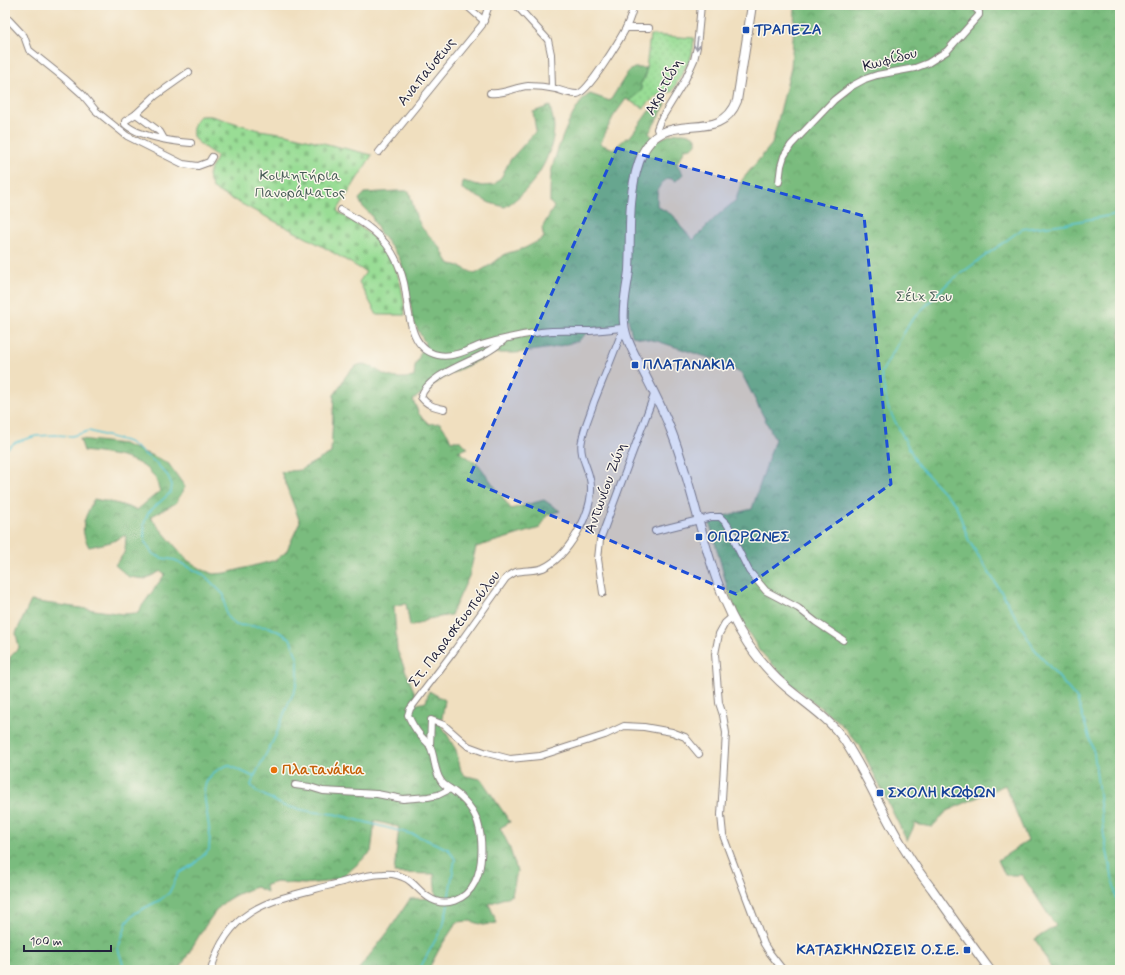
<svg xmlns="http://www.w3.org/2000/svg" width="1125" height="975" font-family="Mynerve,sans-serif">
<defs>
<pattern id="green-dots" width="8" height="8" patternUnits="userSpaceOnUse"><rect width="8" height="8" fill="#99dd95"/><path d="M2 2h.1M6 6h.1" fill="none" stroke="#84bd81" stroke-width="1.8" stroke-linecap="round"/></pattern>
<pattern id="forest-crowns" width="20" height="18" patternUnits="userSpaceOnUse"><rect width="20" height="18" fill="#7abc7e"/><path d="M2 6a3 3 0 1 1 6 0M12 15a3 3 0 1 1 6 0" fill="none" stroke="#649868"/></pattern>
<pattern id="cemetery-stones" width="16" height="16" patternUnits="userSpaceOnUse"><rect width="16" height="16" fill="#99dd95"/><path d="M2 7V4a2 2 0 0 1 4 0v3zM10 15v-3a2 2 0 0 1 4 0v3z" fill="#84bd81"/></pattern>
</defs>
<rect width="100%" height="100%" fill="#fbf7ec"/>
<filter id="ink" filterUnits="userSpaceOnUse"><feTurbulence type="fractalNoise" baseFrequency=".025" numOctaves="2"/><feDisplacementMap in="SourceGraphic" scale="8" xChannelSelector="R" yChannelSelector="G"/><feConvolveMatrix kernelMatrix="1 2 1 2 8 2 1 2 1" color-interpolation-filters="sRGB"/></filter>
<filter id="wash" filterUnits="userSpaceOnUse"><feTurbulence type="fractalNoise" baseFrequency=".012" numOctaves="4" result="noise"/><feDisplacementMap in="SourceGraphic" scale="16" xChannelSelector="R" yChannelSelector="G"/><feGaussianBlur stdDeviation="0.9" result="paint"/><feColorMatrix in="noise" values="0 0 0 0 0 0 0 0 0 0 0 0 0 0 0 0 0 1.4 0 .05"/><feComposite in="paint" operator="in"/></filter>
<g filter="url(#wash)">
<rect width="100%" height="100%" fill="#f0dfbf"/>
<path fill="url(#green-dots)" stroke="#5e8068" d="M650,35L694,38L693,49L689,64H687L672,92C662,91 650,100 644,108L630,101L642,89L640,84L645,77Z"/>
<g fill="url(#forest-crowns)" stroke="#4e6f5c">
<path d="M799,5H1120V970H1052L1035,939L1056,926L1022,875H1005L998,860L1028,841L1005,785L947,811L932,827L915,824L907,841L860,746L840,723L793,686L760,651L738,616L728,590L709,520L752,509L775,439L742,374L719,361L657,341L632,336L628,318L618,327L593,328L578,341L552,348L516,353H494L450,374L434,384L413,400L419,414L429,424L440,423L448,434L451,441H461L468,448L458,451L479,465L511,509L544,500L560,511L547,515L540,528L476,547L469,576L451,615L428,619L418,624L410,626L406,603L394,606L397,650L416,696L414,705L426,702L429,691L445,700L441,724L456,750L461,771L466,776L481,779L510,822L500,828L509,846L517,871L512,895L489,904L497,923L483,925L470,921L457,922L441,946L428,970H358L388,932L410,899L436,898L434,874L394,873L399,827L375,821L371,852L344,876L325,882L304,884L276,882L266,885L267,892L256,887C246,890 236,894 227,900C212,910 189,953 179,970H5V689L7,687L10,657L19,648L16,633L31,601L123,614L137,613L165,574L161,571L145,579L129,577L115,565L125,552L126,535L111,542L89,547C78,527 85,518 94,499L119,504L137,510L160,491C158,487 157,480 154,476C137,455 109,455 84,451L80,439L123,444L153,456L168,463L185,487L176,503L150,517L187,560L203,570L214,574L226,573L276,560L286,552L300,522L281,472L300,470L331,453L334,395C340,388 343,378 350,371C367,354 375,374 392,377C399,379 407,378 414,377L415,366L425,343L413,321L407,281L399,257L380,233L371,215L362,206L359,199L365,193L397,191H409L416,216L422,228L440,247L448,263L459,266L475,274L492,264L505,254L525,248L544,238L542,228L554,207L550,202C550,193 550,183 551,174C554,156 573,102 590,94L610,101L628,72L634,68H646L645,77L640,84L642,89L630,101L626,99L613,117L600,144L614,149L626,138L630,137L649,111L663,102L666,104L649,133L656,141C669,135 683,128 696,138V144L692,148L685,149L680,159L676,163L683,174L676,181L669,178C656,185 657,192 657,206L674,216L680,226L693,240L716,217L736,200L742,180L772,144L791,68L795,9Z"/>
<path d="M550,106C551,113 554,120 554,127C553,159 531,191 505,207L490,203L462,189L463,181L482,186L494,185L502,176L510,160L536,131L533,112Z"/>
</g>
<path fill="url(#cemetery-stones)" stroke="#5e8068" d="M201,116H211L259,130L286,134L372,155L337,211C383,241 401,259 405,315H377L359,282L366,272L320,245L213,189L208,175L217,156C211,152 195,142 193,136C191,130 195,122 198,117Z"/>
<g fill="none" stroke-linecap="round" stroke-linejoin="round">
<g stroke="#5cc6d6" stroke-width="1.5">
<polyline points="1120,210 1113,215 1063,224 1022,229 949,282 911,321 881,373 888,408 918,465 956,505 969,541 1005,598 1033,647 1077,699 1094,753 1104,836 1120,916"/>
<polyline points="5,450 16,442 36,436 55,435 72,436 89,431 103,435 129,442 156,463 168,476 172,485 171,492 148,513 144,524 145,542 153,554 162,558 175,560 204,575 224,595 226,613 228,618 236,625 269,627 281,633 290,638 298,660 298,677 295,690 288,704 276,735 254,777 251,785 256,791 284,806 313,812 334,814 415,835 448,849 455,859 448,901"/>
<path d="M125,970L118,949L127,922L135,913L160,900L169,893L179,873L194,864L209,850L210,834L204,794C204,779 214,770 228,765L254,777"/>
<polyline points="419,970 443,926 448,905"/>
</g>
</g>
</g>
<g filter="url(#ink)">
<g fill="none" stroke-linecap="round" stroke-linejoin="round">
<defs>
<g id="street">
<polyline points="466,5 484,21"/>
<polyline points="516,5 548,40 551,54 552,88"/>
<polyline points="5,19 9,20 24,36 29,50 64,78 82,94 96,111 127,136 183,164 198,166 209,162 212,157"/>
<polyline points="626,28 649,28"/>
<path d="M189,72L155,96L136,114L125,121V124C137,136 174,142 191,143"/>
<path d="M490,93C503,95 515,87 528,86C538,86 547,87 556,89C562,91 570,94 577,94C588,93 620,39 626,28C629,21 632,13 634,5"/>
<polyline points="136,114 160,132 164,139"/>
<polyline points="659,134 657,129 660,121 685,80 694,60 697,47 701,5"/>
<polyline points="379,152 482,25 489,5"/>
<polyline points="779,182 781,166 784,156 791,145 834,100 852,86 865,79 877,75 915,68 928,63 947,51 979,15 979,12 972,5"/>
<path d="M341,210C363,222 385,236 396,260C400,267 402,275 404,283C409,306 407,349 438,355C453,358 468,350 481,345C501,339 520,335 541,332C556,330 571,331 586,331C598,331 610,329 622,328L624,326"/>
<path d="M444,409C434,407 427,405 421,397C427,375 469,363 487,352C493,349 498,345 503,341"/>
<polyline points="655,531 711,517 720,517 727,524 733,534 736,545 749,571 766,591 798,608 816,622 843,640"/>
<polyline points="603,593 598,559 600,540 654,395"/>
<polyline points="732,617 725,623 719,634 715,654 719,703 723,715 726,733 721,815 723,835 730,854 764,944 769,952 783,970"/>
<polyline points="430,746 431,720 444,725 468,746 487,753 510,759 540,756 605,735 624,726 644,727 672,732 685,737 699,754"/>
<polyline points="295,785 310,787 323,791 377,794 403,799 428,797 438,795 450,789"/>
<path d="M211,970C229,905 274,900 331,885C348,881 366,874 384,874C391,873 401,876 407,879C415,884 420,892 428,897C445,909 466,900 475,882C483,866 483,840 478,823C474,809 464,799 452,790C448,787 444,786 441,781C434,771 435,757 430,746C428,742 423,739 420,735C415,729 411,722 408,715L410,709L454,651L506,578C509,576 513,573 516,572C525,570 535,571 543,568C568,557 592,514 591,487C591,470 578,457 582,440C584,427 590,415 594,402C604,377 615,351 624,326"/>
</g>
<path id="secondary" d="M752,5L737,101C718,150 660,101 639,162C627,197 631,234 629,271C627,288 622,306 624,323C625,338 634,353 641,367C651,387 662,407 670,428C699,499 705,580 748,644C759,660 772,675 786,687C806,704 829,718 844,740C867,775 883,815 905,850C913,864 922,876 932,889C951,916 970,943 990,970"/>
</defs>
<use href="#street" stroke="#89807d" stroke-width="8"/>
<use href="#secondary" stroke="#89807d" stroke-width="10"/>
<use href="#street" stroke="#fff" stroke-width="6"/>
<use href="#secondary" stroke="#fff" stroke-width="8"/>
</g>
<defs><path id="oneway-shaft" d="M-6 0H5M1.5-3L5.5 0L1.5 3" fill="none" stroke-width="1.6" stroke-linecap="round" stroke-linejoin="round"/></defs>
<use stroke="#9c9ca7" href="#oneway-shaft" transform="translate(697 44) rotate(97)"/>
</g>
<path fill="#1d4ed8" fill-opacity="0.2" stroke="#1d4ed8" stroke-width="3" stroke-dasharray="8 5" stroke-linejoin="round" d="M617,148L864,216L891,484L736,594L468,480Z"/>
<g fill="#1a4fb4" stroke="#fbf7ec" stroke-width="1.5">
<rect x="742" y="26" width="8" height="8" rx="2"/>
<rect x="631" y="361" width="8" height="8" rx="2"/>
<rect x="695" y="533" width="8" height="8" rx="2"/>
<rect x="876" y="789" width="8" height="8" rx="2"/>
<rect x="963" y="946" width="8" height="8" rx="2"/>
</g>
<circle fill="#e8710a" stroke="#fbf7ec" stroke-width="1.5" cx="274" cy="770" r="4"/>
<g text-anchor="middle" dominant-baseline="central" stroke-width="3" stroke-linejoin="round" paint-order="stroke">
<g font-size="15" font-weight="bold" fill="#164399" stroke="#fbf7ec" text-anchor="start">
<text x="754" y="30">ΤΡΑΠΕΖΑ</text>
<text x="643" y="365">ΠΛΑΤΑΝΑΚΙΑ</text>
<text x="707" y="537">ΟΠΩΡΩΝΕΣ</text>
<text x="888" y="793">ΣΧΟΛΗ ΚΩΦΩΝ</text>
<text x="959" y="950" text-anchor="end">ΚΑΤΑΣΚΗΝΩΣΕΙΣ Ο.Σ.Ε.</text>
</g>
<g font-size="15" fill="#22223b" stroke="#fbf7ec">
<text transform="translate(890 60) rotate(-15)">Κωφίδου</text>
<text transform="translate(427 72) rotate(-51)">Αναπαύσεως</text>
<text transform="translate(664 87) rotate(-62)">Ακριτίδη</text>
<text transform="translate(606 488) rotate(-70)">Αντωνίου Ζώη</text>
<text transform="translate(455 629) rotate(-53)">Στ. Παρασκευοπούλου</text>
</g>
<g font-size="15" fill="#465a56" stroke="#fbf7ec">
<text x="300" y="176">Κοιμητήρια<tspan x="300" dy="17">Πανοράματος</tspan></text>
<text x="924" y="297">Σέιχ Σου</text>
</g>
<g font-size="15" font-weight="bold" fill="#c56008" stroke="#fbf7ec" text-anchor="start">
<text x="282" y="770">Πλατανάκια</text>
</g>
</g>
<rect width="1125" height="975" fill="none" stroke="#fbf7ec" stroke-width="20"/>
<path d="M24 945v6h87v-6" fill="none" stroke="#22223b" stroke-width="2"/>
<text x="30" y="945" font-size="12" fill="#22223b" stroke="#fbf7ec" stroke-width="3" paint-order="stroke">100 m</text>
</svg>
